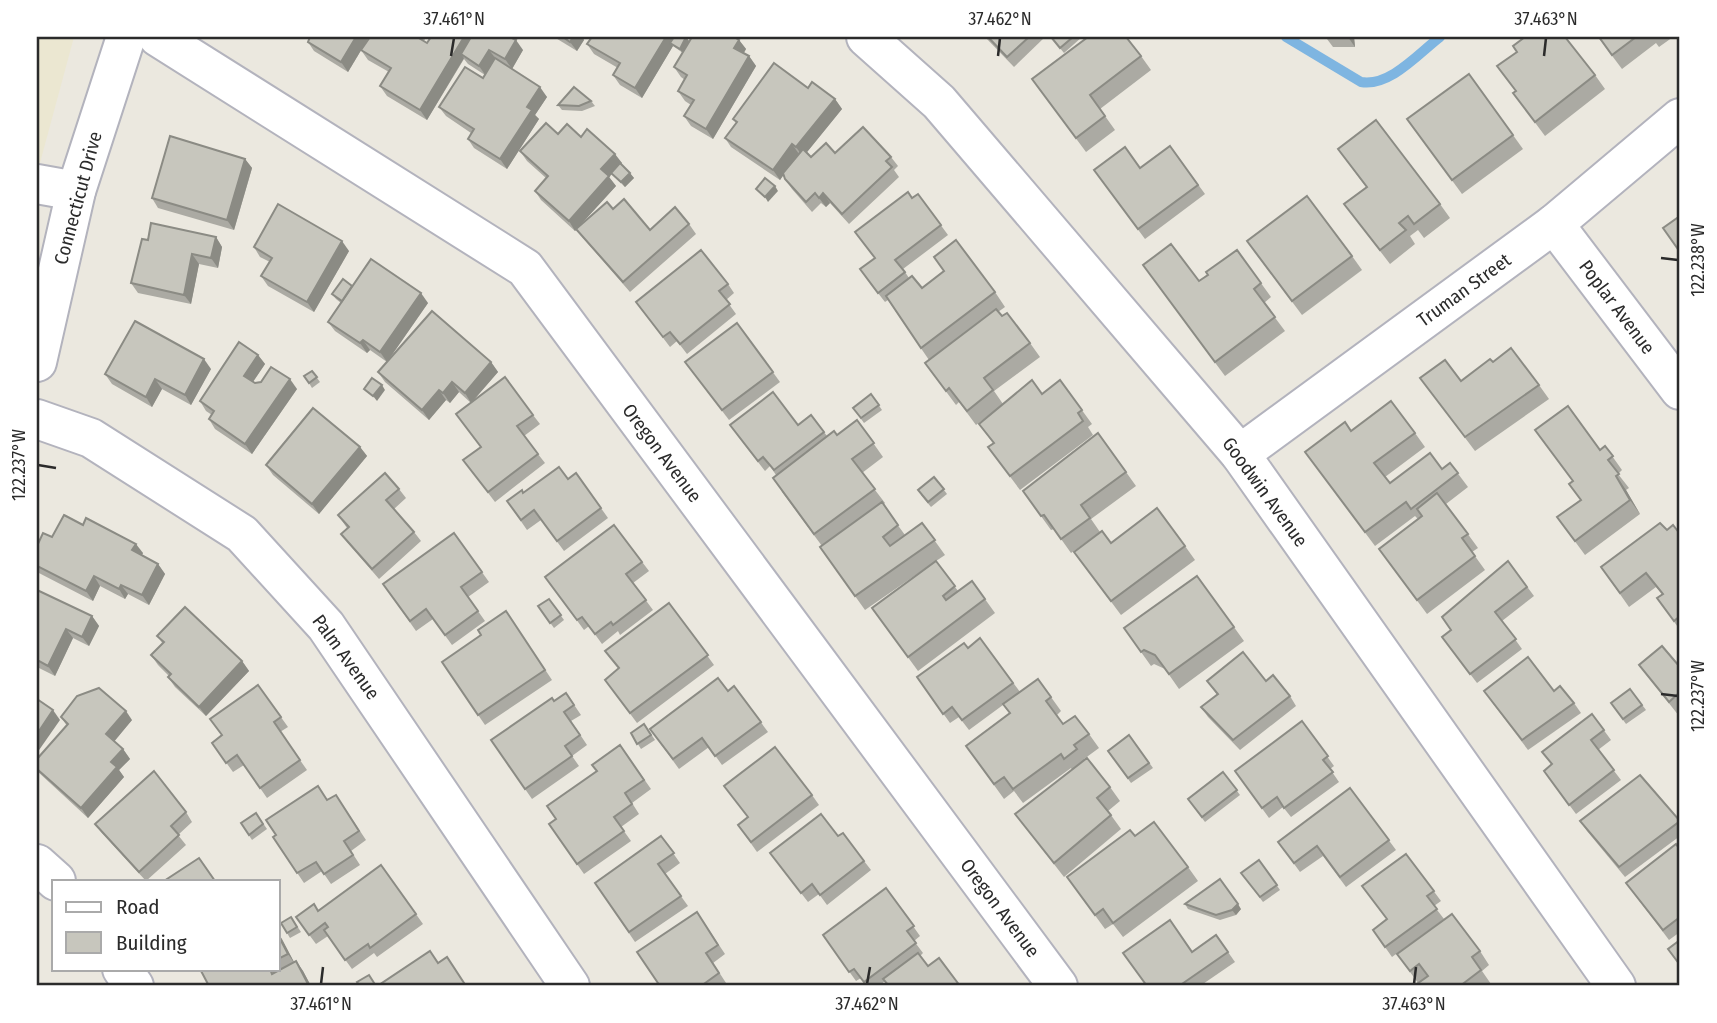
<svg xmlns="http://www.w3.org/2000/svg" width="1717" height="1023" font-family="'Fira Sans Condensed',sans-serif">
<rect width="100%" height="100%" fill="#ebe8df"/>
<polygon fill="#ebe7d1" points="37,37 74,37 37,174"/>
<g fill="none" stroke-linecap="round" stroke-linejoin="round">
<path stroke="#7eb5e1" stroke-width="10" d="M1286,37L1361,82C1390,87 1419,53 1440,37"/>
<defs>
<g id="minor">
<polyline points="158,37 525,268 1058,986"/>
<polyline points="866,37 939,102 1240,454 1616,986"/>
<polyline points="37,184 76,191"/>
<polyline points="1554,224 1680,390"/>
<polyline points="37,362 76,191 126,37"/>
<polyline points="37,419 91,438 242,534 326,626 570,986"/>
<polyline points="1240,454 1554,224 1680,118"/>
<polyline points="37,864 56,881"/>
<polyline points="122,969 134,986"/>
</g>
</defs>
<use href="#minor" stroke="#b3b3bd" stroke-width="42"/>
<use href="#minor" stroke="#fff" stroke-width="38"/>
</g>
<g fill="#abaaa3">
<polygon points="369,37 348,72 314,51 308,42"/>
<polygon points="426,37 424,41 427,43 523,50 512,69 547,97 535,115 539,119 507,169 474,148 468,139 471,133 446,116 439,107 483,78 485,75 468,64 464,59 427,120 387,96 380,86 389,72 368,60 361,50"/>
<polygon points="554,37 582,37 584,40 577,51"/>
<polygon points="686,37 689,42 739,40 746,49 744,53 749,56 756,66 713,139 691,126 684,116 691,105 685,101 678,91 685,80 681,77 674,67 683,53 673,46 642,98 620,85 613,75 618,68 594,54 587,44"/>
<polygon points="985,37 1045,37 1014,67"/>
<polygon points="1051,37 1082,37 1064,53"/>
<polygon points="1323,37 1354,37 1355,47 1333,47 1327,39"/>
<polygon points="1598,37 1673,37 1659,47 1656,43 1622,69"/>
<polygon points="1517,52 1595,75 1605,89 1545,136 1513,93 1516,91 1497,66"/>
<polygon points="1141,56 1151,70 1100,109 1115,130 1086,152 1032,79"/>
<polygon points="1469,74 1523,149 1462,194 1407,119"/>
<polygon points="808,88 835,99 842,109 807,152 811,157 835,153 891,157 898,166 894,170 899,177 849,224 830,203 826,207 821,203 812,212 792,189 785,179 783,175 780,180 731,147 725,138 736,123 733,119"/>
<polygon points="591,101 595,106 582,111 562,110 558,105"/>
<polygon points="558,134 581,137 622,163 621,164 634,178 625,187 612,174 609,177 616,186 581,224 613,209 650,230 689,224 696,234 630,292 583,238 577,229 575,231 541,200 535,191 546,178 527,161 520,151"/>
<polygon points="1170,146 1205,194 1145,239 1094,170 1140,168"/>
<polygon points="1338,149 1440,204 1450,218 1424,238 1418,230 1410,236 1415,244 1390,264 1344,204 1366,187"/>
<polygon points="245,159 252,168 234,230 158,208 152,198"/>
<polygon points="918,194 948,235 903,269 909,278 922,288 944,271 995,292 1005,307 998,312 1002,316 1030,343 1040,357 994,391 1003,404 1042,394 1060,380 1092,424 1088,427 1093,435 1020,490 988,447 993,443 979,424 993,412 976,425 959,402 956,405 925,363 929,360 888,300 885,302 867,279 874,258 912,198"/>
<polygon points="216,237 222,247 218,268 199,264 191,304 138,293 131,283 148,240"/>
<polygon points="254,247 349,251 314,312 268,286 261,276 270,262 260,257"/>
<polygon points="1237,250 1271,297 1264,303 1285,331 1225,376 1153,279 1199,281"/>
<polygon points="1257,255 1352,256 1362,270 1302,315"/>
<polygon points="728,284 734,293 726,300 736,314 687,354 677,341 670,347 636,302"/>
<polygon points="352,286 428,303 387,362 491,362 498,372 473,401 533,415 540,424 524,436 545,463 495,502 463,460 480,447 471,403 459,392 450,403 446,400 429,420 385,382 378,372 387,362 370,350 367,353 335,331 328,322 341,303 336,299 332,294"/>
<polygon points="737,323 780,382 729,420 685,362"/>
<polygon points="258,355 265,364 253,382 297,389 252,454 215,429 209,419 212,415 206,411 200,401"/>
<polygon points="1493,362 1539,385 1549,399 1475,451 1420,378 1461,381"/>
<polygon points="211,369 191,405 162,389 152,407 112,384 105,374"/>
<polygon points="312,371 320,382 312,388 309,383"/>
<polygon points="871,394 882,410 864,423 853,408"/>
<polygon points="811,415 827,436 837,435 857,420 883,457 862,473 885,503 883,505 905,535 922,523 945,555 936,561 958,591 972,581 995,613 918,671 872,608 933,563 865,610 820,547 822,546 782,492 776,475 770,466 765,471 737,435 798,425"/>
<polygon points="1415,433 1425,447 1385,477 1390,483 1442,469 1450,463 1468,487 1446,504 1478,548 1472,552 1485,570 1427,614 1379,549 1418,519 1415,516 1375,546 1305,452"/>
<polygon points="1605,446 1622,470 1618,474 1629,488 1626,490 1640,514 1585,555 1557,517 1580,500 1573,481 1600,450"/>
<polygon points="360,447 367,456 319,514 273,475 266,465"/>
<polygon points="1126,472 1136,486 1091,519 1100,532 1071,553 1054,529 1051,530 1023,491"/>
<polygon points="576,473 608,518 564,551 541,520 527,530 507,501 523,493 568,479"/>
<polygon points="934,477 947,494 931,507 921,495"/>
<polygon points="399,489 406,498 394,509 414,532 421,541 379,579 348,543 341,534 347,528 338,515"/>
<polygon points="83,525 143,553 142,555 158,564 165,574 149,605 128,594 125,599 100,586 93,601 37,572 37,566 52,537"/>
<polygon points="614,525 649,571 633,583 653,610 620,635 618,631 602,644 589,626 584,630 545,577"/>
<polygon points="1667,530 1680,534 1680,630 1657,598 1662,594 1656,587 1629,607 1601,567"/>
<polygon points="454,533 489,582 468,597 485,621 452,645 433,619 416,631 383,584"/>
<polygon points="1111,543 1185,546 1195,560 1121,615 1074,552"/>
<polygon points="1508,561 1534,596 1502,621 1522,649 1477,683 1442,637 1451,630"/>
<polygon points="1197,576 1244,641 1179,689 1165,669 1154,664 1151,666 1124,628"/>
<polygon points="37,590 92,616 99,626 89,646 73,638 55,676 37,667"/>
<polygon points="549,599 564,620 554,628 538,606"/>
<polygon points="669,603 714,665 637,723 605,680 618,669"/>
<polygon points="506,611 552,680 485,725 442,662 481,635"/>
<polygon points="157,636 242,661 249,671 206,716 175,687 168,677 169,676 158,665 151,655 163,644"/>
<polygon points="980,638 1020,692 1038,679 1061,711 1057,715 1063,724 1089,734 1099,748 1084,759 1110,787 1120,801 1108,811 1121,829 1064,877 1015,814 1072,770 1071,768 1023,803 1014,791 1004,799 966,746 1010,714 1003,705 969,730 959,717 950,723 917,677 968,648"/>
<polygon points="1639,665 1679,666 1680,665 1680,714 1679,716"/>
<polygon points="1207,681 1266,681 1290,696 1296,706 1240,750 1208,717 1201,707 1217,695"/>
<polygon points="258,685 288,727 280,732 307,770 267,798 244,765 233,772 212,743 222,735"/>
<polygon points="734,686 768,732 722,765 709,747 679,769 650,729 728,691"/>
<polygon points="1630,689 1646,710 1626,724 1611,703"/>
<polygon points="1554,691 1574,703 1581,713 1528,750 1491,701"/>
<polygon points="566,693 581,715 571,721 587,745 572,756 579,766 532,799 491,740"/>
<polygon points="1592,714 1611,740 1598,750 1621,780 1576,814 1544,771 1551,765"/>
<polygon points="61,717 132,720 114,741 123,749 130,759 119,770 124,777 88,818 37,771 37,759 67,726"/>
<polygon points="1302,721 1334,766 1330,769 1339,782 1291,817 1283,807 1269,818 1235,771"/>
<polygon points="644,724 655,740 641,749 631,733"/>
<polygon points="1129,735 1153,768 1131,783 1108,751"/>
<polygon points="620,745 651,789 632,803 639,814 621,827 631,841 584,874 549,824 556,819 596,771"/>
<polygon points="1223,772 1240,795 1205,822 1188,799"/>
<polygon points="1640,775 1680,822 1680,836 1625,877 1587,831 1580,821"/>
<polygon points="1350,788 1396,850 1346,887 1323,856 1300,872 1278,842"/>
<polygon points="336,795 366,840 351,851 360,865 331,884 322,871 304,883 273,837"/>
<polygon points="812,795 819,805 757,852 738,825 748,818"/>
<polygon points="186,812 192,822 178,835 186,845 146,881 102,833 95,824"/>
<polygon points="256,813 267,829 252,840 241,823"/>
<polygon points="661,836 680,863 665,874 688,906 635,942 595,883"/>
<polygon points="838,836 864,861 871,870 827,905 819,894 808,902 770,853"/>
<polygon points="1135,836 1188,867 1198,881 1123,937 1113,924 1105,929 1067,877"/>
<polygon points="1680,850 1680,932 1669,940 1626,883"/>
<polygon points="1406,854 1441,901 1434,906 1444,919 1392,957 1373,930 1387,920"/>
<polygon points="1259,860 1280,890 1263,902 1241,873"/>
<polygon points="381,865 423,924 377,957 374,953 352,969 328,936 316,944 296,917 318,911"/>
<polygon points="886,888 920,936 914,941 923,953 920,956 928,966 885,981 879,986 867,986 861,978 856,981 823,935"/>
<polygon points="1185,904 1241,909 1236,915 1220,920 1188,909"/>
<polygon points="697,912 725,954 713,963 728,986 660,986"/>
<polygon points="291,917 301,932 290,938 281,923"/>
<polygon points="278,933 294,962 296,961 303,971 311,986 209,986 200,969 278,969"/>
<polygon points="1216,935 1235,962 1200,986 1147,986"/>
<polygon points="1480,951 1489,965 1482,971 1491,984 1488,986 1414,986 1418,983 1397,954"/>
</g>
<g fill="#8b8b84">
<polygon points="356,37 369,37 348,72 341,62"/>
<polygon points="464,37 471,37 461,54 464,58 427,120 420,110"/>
<polygon points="573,37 582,37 584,40 577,51 570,42"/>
<polygon points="666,37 678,37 670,43 673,46 642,98 635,88"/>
<polygon points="686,37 690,42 683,54 680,49"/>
<polygon points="1348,37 1354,37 1355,47"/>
<polygon points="516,40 523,50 512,69 505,59"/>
<polygon points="739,40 746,49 741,57 734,48"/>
<polygon points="489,50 496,59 486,76 479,66"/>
<polygon points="749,56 756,66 713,139 706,129"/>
<polygon points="540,87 547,97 535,115 539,119 507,169 500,159 527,107"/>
<polygon points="835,99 842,109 803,157 796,147"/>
<polygon points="792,144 799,154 780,180 773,170"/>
<polygon points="615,154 622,163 609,177 616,186 575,231 569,221 601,169"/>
<polygon points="245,159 252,168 234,230 227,220"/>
<polygon points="630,173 634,178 625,187 621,182"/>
<polygon points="775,186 778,191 768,202 765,197"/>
<polygon points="823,193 830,203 826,207 819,198"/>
<polygon points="216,237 222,247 218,268 211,258"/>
<polygon points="342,241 349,251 314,312 307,302"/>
<polygon points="192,254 199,264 191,304 184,295"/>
<polygon points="421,293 428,303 387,362 380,352"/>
<polygon points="363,340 370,350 367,353 360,343"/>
<polygon points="258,355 265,364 250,386 244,376"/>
<polygon points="204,359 211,369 191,405 185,395"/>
<polygon points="491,362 498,372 471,403 465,393"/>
<polygon points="155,379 162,389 152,407 146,397"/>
<polygon points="290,379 297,389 252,454 245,444"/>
<polygon points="452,382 459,392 450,403 443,393"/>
<polygon points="382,385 385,390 377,401 373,396"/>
<polygon points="439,390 446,400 429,420 422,410"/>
<polygon points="360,447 367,456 319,514 312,504"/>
<polygon points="1616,476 1626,490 1640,514 1630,500"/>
<polygon points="136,544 143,553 139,560 132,550"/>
<polygon points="158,564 165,574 149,605 142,595"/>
<polygon points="94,576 100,586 93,601 86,591"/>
<polygon points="121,585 128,594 125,599 119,589"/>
<polygon points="92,616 99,626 89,646 82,637"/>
<polygon points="66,629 73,638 55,676 48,666"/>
<polygon points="242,661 249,671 206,716 199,707"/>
<polygon points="53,710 60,720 37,753 37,734"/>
<polygon points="126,711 132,720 113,743 106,734"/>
<polygon points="123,749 130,759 119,770 124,777 88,818 81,808 111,762"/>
<polygon points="1238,904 1241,909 1236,915 1232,910"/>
<polygon points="278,933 282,939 295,964 288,954"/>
<polygon points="296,961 303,971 311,986 309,986"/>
</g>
<g fill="#c7c6bd" stroke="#8b8b84" stroke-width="2">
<polygon points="310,37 356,37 341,62 308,42"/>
<polygon points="370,37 417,37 427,43 431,37 464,37 420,110 380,86 391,68 361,50"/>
<polygon points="471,37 510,37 516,40 505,59 489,50 479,66 461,54"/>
<polygon points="563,37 573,37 570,42"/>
<polygon points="592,37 666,37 635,88 613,75 620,63 587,44"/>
<polygon points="674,37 686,37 680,49 670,43"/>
<polygon points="692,37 734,37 739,40 734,48 749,56 706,129 684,116 694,100 678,91 687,75 674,67"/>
<polygon points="988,37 1029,37 1007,57"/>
<polygon points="1051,37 1073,37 1060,48"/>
<polygon points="1088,37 1126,37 1141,56 1090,95 1105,116 1076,138 1032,79"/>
<polygon points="1525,37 1565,37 1595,75 1535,122 1513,93 1516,91 1497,66 1517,52 1513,46"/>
<polygon points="1599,37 1636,37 1612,55"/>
<polygon points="495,58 540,87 527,107 532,110 500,159 468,139 474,129 439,107 465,67 483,78"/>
<polygon points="774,63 808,88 812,82 835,99 796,147 792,144 773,170 725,138 737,122 733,119"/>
<polygon points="1469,74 1513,135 1452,180 1407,119"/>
<polygon points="574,87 591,101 579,106 558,105"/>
<polygon points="1376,120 1440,204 1414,224 1408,216 1399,223 1406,230 1380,250 1344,204 1367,187 1338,149"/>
<polygon points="546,123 558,134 567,124 581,137 587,129 615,154 601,169 609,176 569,221 535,191 548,176 520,151"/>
<polygon points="863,127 891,157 886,161 892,167 842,214 823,193 819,198 815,193 806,202 785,179 783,173 803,149 811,157 826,143 835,153"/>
<polygon points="170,136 245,159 227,220 152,198"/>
<polygon points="1170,146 1198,185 1138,229 1094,170 1125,147 1140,168"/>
<polygon points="620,163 630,173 621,182 611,173"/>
<polygon points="765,178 775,186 765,197 756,189"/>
<polygon points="908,192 912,198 918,194 941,225 895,260 905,272 878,293 860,269 875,258 855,232"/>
<polygon points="1307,196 1352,256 1292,301 1247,241"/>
<polygon points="624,199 650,230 675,207 689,224 623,282 576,229 607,202 613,209"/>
<polygon points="278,204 342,241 307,302 261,276 272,258 254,247"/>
<polygon points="1680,216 1680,252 1663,228"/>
<polygon points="151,223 216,237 211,258 192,254 184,295 131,283 142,239 148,240"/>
<polygon points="956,240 995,292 921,348 886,296 912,276 922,288 944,271 934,257"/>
<polygon points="1171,244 1199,281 1208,275 1206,272 1237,250 1261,283 1254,289 1275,317 1215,362 1143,265"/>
<polygon points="701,250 728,284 719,291 730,304 680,344 670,332 663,337 636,302"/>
<polygon points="371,259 421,293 380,352 363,340 360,343 328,322"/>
<polygon points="343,279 352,286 342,301 332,294"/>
<polygon points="996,309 1002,316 1007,313 1030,343 984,378 993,390 967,411 949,388 946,391 925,363"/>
<polygon points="432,311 491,362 465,393 452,382 443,393 439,390 422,410 378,372"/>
<polygon points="135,321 204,359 185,395 155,379 146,397 105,374"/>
<polygon points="737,323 773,372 722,410 685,362"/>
<polygon points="239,342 258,355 244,376 255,383 261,382 271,367 290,379 245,444 209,419 214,411 200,401"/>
<polygon points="1511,348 1539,385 1465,437 1420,378 1445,360 1461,381 1490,359 1493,362"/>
<polygon points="312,371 317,377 309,383 304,376"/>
<polygon points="505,377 533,415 517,426 538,454 488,492 463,460 481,447 456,414"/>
<polygon points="372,378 382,385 373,396 364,389"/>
<polygon points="1032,380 1042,394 1060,380 1082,410 1078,413 1083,421 1010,476 988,447 994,443 979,424"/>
<polygon points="773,392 798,425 811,415 824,432 774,470 763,457 758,461 730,425"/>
<polygon points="871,394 879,405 861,418 853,408"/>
<polygon points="1391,401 1415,433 1374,463 1390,483 1430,453 1442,469 1450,463 1458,473 1411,509 1406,502 1365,532 1305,452 1345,422 1351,431"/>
<polygon points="1568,406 1600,450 1605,446 1613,456 1608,460 1619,474 1616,476 1630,500 1575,541 1557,517 1581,500 1569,484 1573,481 1535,430"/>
<polygon points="313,408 360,447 312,504 266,465"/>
<polygon points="857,420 874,443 852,459 875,489 814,534 773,478 834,431 837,435"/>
<polygon points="1098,433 1126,472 1081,505 1090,518 1061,539 1044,515 1041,516 1023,491"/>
<polygon points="559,467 568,479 576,473 601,508 557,541 534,510 521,520 507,501 522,490 523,493"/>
<polygon points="385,473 399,489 386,500 414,532 372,569 341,534 349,527 338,515"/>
<polygon points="934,477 944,489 928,502 918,490"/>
<polygon points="1437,493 1468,534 1462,538 1475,556 1417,600 1379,549 1422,516 1417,509"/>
<polygon points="882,502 898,525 883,537 890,546 922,523 935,540 855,596 820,547"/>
<polygon points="1157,508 1185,546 1111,601 1074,552 1102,531 1111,543"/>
<polygon points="64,515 83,525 86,518 136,544 132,550 158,564 142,595 121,585 119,589 94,576 86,591 37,566 37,546 43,533 52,537"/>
<polygon points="1660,523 1667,530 1673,525 1680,534 1680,616 1674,621 1657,598 1663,594 1646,573 1620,593 1601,567"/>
<polygon points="614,525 642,562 626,574 646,600 613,625 611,622 595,634 582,617 577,620 545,577"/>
<polygon points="454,533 482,572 461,587 478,611 445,635 426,609 410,621 383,584"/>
<polygon points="936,561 955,586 943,596 946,600 972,581 985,599 908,657 872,608"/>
<polygon points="1508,561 1527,587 1495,612 1516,639 1470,674 1442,637 1451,630 1442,617"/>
<polygon points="1197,576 1234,627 1169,674 1155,655 1144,650 1141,652 1124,628"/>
<polygon points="37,590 92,616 82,637 66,629 48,666 37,660"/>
<polygon points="549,599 561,615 550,623 538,606"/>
<polygon points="669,603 708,655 630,713 605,680 619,668 605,651"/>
<polygon points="185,607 242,661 199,707 168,677 171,674 151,655 164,642 157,636"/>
<polygon points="506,611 545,670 478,715 442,662 481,635 478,630"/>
<polygon points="980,638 1013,683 962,720 952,707 943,714 917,677 964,643 968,648"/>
<polygon points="1662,646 1679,666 1680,665 1680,692 1669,702 1639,665"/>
<polygon points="1243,652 1266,681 1273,675 1290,696 1233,740 1201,707 1218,694 1207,681"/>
<polygon points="1528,657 1554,691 1560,686 1574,703 1522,740 1484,691"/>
<polygon points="718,678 728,691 734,686 761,722 715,756 702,738 673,759 650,729"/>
<polygon points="1038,679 1051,697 1046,701 1063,724 1075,716 1089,734 1074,745 1077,749 1064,759 1061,754 1013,789 1004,777 994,784 966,746 1010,713 1003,704"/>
<polygon points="258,685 281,717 274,722 300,760 260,788 237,755 226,763 212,743 222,735 210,719"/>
<polygon points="99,688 126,711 106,734 123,749 111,762 117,767 81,808 37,769 37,759 68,724 61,717 77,696"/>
<polygon points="1630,689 1642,705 1623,719 1611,703"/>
<polygon points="566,693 574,705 564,712 580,735 565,746 572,756 525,789 491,740 552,698 554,701"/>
<polygon points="37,699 53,710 37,734"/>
<polygon points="1592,714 1604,730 1591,740 1614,770 1569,805 1544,771 1552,764 1542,752"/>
<polygon points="1302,721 1328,756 1323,760 1333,772 1284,808 1277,797 1262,808 1235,771"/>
<polygon points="644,724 651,735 637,744 631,733"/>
<polygon points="1129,735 1149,763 1128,778 1108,751"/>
<polygon points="620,745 644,780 625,793 632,804 614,817 624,831 577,864 549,824 556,819 547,806 597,771 592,765"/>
<polygon points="775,747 812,795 751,842 738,825 748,817 724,786"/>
<polygon points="1087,758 1110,787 1097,798 1111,815 1054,863 1015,814"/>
<polygon points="154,771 186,812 171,826 179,835 139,872 95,824"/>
<polygon points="1223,772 1237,790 1202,817 1188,799"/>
<polygon points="1640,775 1680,821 1619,867 1580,821"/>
<polygon points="318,786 327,800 336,795 359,831 344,841 353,855 324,874 316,862 297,873 273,837 276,835 266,820"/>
<polygon points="1350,788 1389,840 1340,877 1317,846 1294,863 1278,842"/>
<polygon points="256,813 263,824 249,835 241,823"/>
<polygon points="821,814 838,836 843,833 864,861 820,895 812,884 801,893 770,853"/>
<polygon points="1154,822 1188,867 1113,923 1103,909 1095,915 1067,877 1130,830 1135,836"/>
<polygon points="661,836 674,853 658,864 681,896 629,932 595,883"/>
<polygon points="1676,844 1680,850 1680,917 1663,930 1626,883"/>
<polygon points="1406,854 1434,891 1427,896 1437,909 1385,947 1373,930 1387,919 1362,886"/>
<polygon points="199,858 215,881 164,881"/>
<polygon points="1259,860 1277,885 1260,897 1241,873"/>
<polygon points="381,865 416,914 370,948 368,944 345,960 324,930 328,927 325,923 309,935 296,917 314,904 318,911"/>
<polygon points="1220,879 1238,904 1232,910 1216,915 1185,904"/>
<polygon points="886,888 914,926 907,931 916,943 864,982 854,969 849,972 823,935"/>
<polygon points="697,912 718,945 706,953 719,973 701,986 660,986 637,952"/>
<polygon points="1452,914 1480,951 1472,957 1481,970 1460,986 1414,986 1428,976 1419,964 1410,971 1397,954"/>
<polygon points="291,917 297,927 287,933 281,923"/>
<polygon points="1170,920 1192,952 1216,935 1228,952 1179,986 1147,986 1123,953"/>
<polygon points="278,935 288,954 278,959"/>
<polygon points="1680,940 1680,965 1668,949"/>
<polygon points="430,951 438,963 447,957 466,986 380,986 379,985"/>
<polygon points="918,953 928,966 939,958 960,986 889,986 883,979"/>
<polygon points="296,961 309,986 209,986 200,969 270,969 272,974"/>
<polygon points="369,975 376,986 360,986 357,982"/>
</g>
<path fill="none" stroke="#2b2b2b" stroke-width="2.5" d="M451,56L454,38M998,56L1000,38M1544,56L1546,38M1661,258L1678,260M38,465L56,468M1661,694L1678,696M321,984L323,967M867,984L870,967M1414,984L1416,967"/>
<g text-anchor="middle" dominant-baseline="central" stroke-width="5" stroke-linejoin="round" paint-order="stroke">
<g font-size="19" fill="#2b2b2b" stroke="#fff">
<text transform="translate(78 198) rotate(-75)">Connecticut Drive</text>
<text transform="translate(1464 290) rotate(-36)">Truman Street</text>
<text transform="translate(1617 307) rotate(53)">Poplar Avenue</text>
<text transform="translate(662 453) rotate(53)">Oregon Avenue</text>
<text transform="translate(1265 492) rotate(54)">Goodwin Avenue</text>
<text transform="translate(346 657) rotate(54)">Palm Avenue</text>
<text transform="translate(1000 908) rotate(53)">Oregon Avenue</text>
</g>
</g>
<rect width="1717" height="1023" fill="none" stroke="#ffffff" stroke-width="77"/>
<rect x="52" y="880" width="228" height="91" fill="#ffffff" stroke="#aaaaaa" stroke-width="2"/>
<rect x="66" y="902" width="35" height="10" fill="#ffffff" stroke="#aaaaaa" stroke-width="2"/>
<text x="116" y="914" font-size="21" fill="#2b2b2b">Road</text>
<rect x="66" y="932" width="35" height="21" fill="#c7c6bd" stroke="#aaaaaa" stroke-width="2"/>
<text x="116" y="950" font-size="21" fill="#2b2b2b">Building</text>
<rect x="38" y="38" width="1640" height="946" fill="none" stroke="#2b2b2b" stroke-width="2.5"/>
<g font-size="18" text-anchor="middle" fill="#2b2b2b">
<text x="454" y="25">37.461°N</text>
<text x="1000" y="25">37.462°N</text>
<text x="1546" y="25">37.463°N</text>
<text transform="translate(1698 260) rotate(-90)" y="6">122.238°W</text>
<text transform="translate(19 465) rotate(-90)" y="6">122.237°W</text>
<text transform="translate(1698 696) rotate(-90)" y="6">122.237°W</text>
<text x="321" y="1010">37.461°N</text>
<text x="867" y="1010">37.462°N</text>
<text x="1414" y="1010">37.463°N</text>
</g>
</svg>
